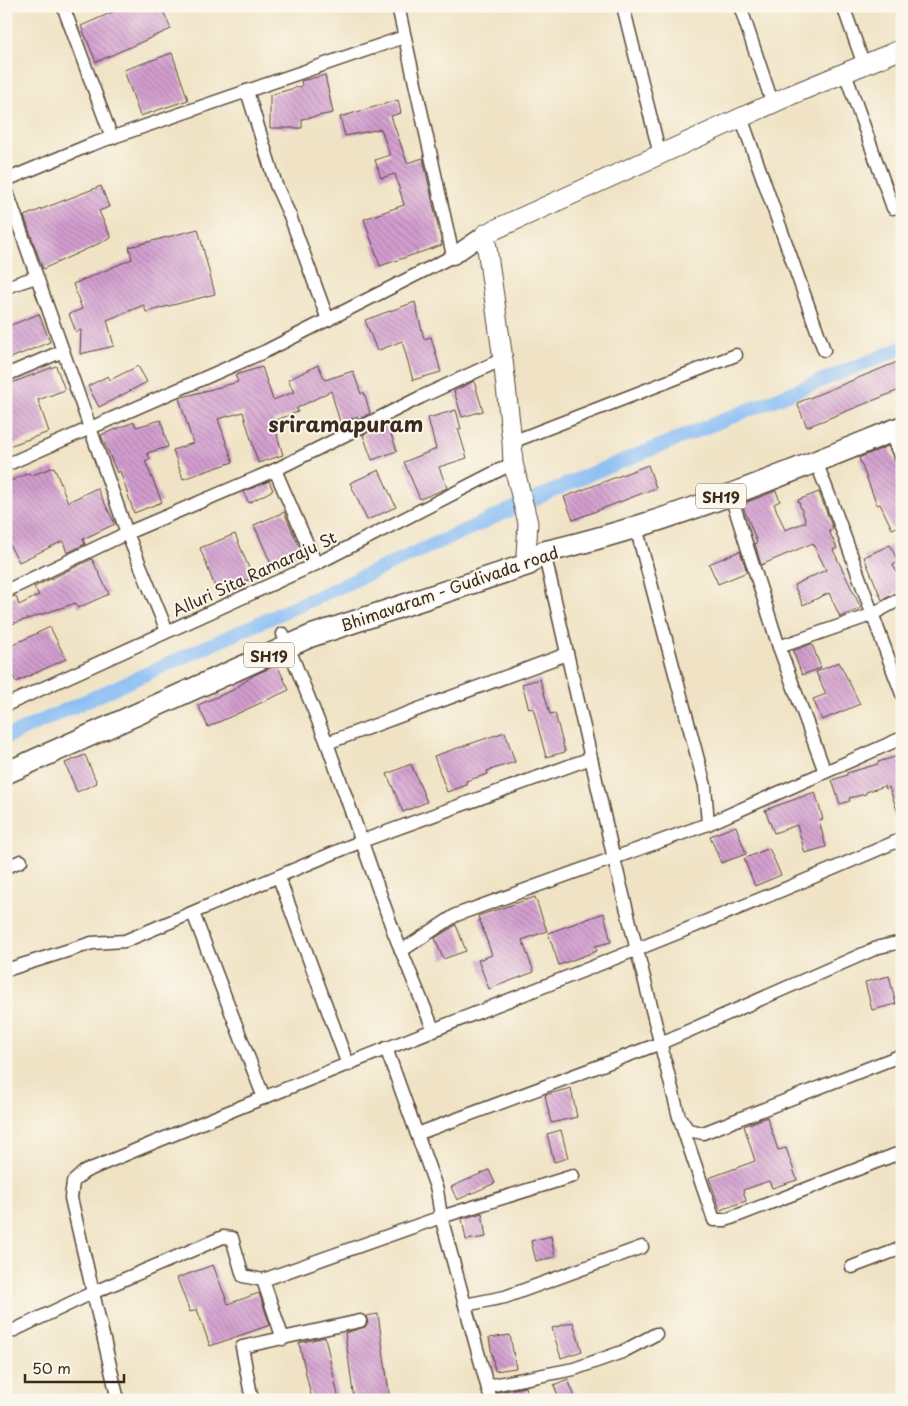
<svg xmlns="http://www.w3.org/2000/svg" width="908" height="1406" font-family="'Playpen Sans',sans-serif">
<defs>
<pattern id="building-back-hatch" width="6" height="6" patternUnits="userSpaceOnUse" patternTransform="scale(1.25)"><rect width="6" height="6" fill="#d29dcf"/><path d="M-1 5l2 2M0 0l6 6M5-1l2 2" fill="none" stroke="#ac80a7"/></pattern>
</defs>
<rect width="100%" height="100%" fill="#fbf7ec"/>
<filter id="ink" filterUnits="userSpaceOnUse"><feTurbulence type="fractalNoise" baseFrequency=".02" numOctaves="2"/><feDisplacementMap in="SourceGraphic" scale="10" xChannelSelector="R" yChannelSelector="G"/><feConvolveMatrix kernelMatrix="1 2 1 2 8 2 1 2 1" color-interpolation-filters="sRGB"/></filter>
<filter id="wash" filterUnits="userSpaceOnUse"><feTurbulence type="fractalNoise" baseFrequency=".0096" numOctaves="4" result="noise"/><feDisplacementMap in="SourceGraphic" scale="20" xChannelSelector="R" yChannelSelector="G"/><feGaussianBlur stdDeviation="1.12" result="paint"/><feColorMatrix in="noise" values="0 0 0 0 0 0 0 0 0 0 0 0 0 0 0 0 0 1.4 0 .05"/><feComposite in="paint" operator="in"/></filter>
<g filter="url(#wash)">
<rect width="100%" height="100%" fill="#f0e3c5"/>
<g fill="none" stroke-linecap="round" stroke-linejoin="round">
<polyline stroke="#85bbf4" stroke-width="14" points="6,737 590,474 902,348"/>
</g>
<g id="blocks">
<g fill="url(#building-back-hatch)">
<polygon points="126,6 161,6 171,29 96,62 81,26"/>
<polygon points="172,53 188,100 140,116 124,70"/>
<polygon points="325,75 333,113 302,119 302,128 270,128 270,95 302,86 301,81"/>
<polygon points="398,100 401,113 391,116 407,163 423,158 442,245 380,266 364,219 404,205 395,174 381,178 375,160 390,155 381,129 345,136 340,117"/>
<polygon points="101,186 109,207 99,211 111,238 43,269 24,216"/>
<polygon points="198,229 215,294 146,312 144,305 107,320 114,346 80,354 81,330 76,332 69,314 82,309 73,284 132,259 129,247"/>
<polygon points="415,302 424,339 431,337 441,372 413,380 402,341 377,351 365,320"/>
<polygon points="39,314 50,342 6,360 6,327"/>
<polygon points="902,360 902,389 807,427 797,403"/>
<polygon points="318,365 325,380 353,371 361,394 364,392 370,413 358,420 357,417 340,422 331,391 297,408 298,412 273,421 283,455 258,463 243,412 218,419 233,462 183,479 173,450 193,443 179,398 238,382 235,375 262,367 273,400 294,392 288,380"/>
<polygon points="56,366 65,390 38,400 49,432 6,447 6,385"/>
<polygon points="138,366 147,382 99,407 88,386 108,376 110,380"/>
<polygon points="474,381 483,411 462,417 454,391"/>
<polygon points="456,410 461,429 458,429 467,458 439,467 447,488 420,499 404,462 436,449 428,418"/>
<polygon points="161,420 168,447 147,453 150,459 145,461 162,502 134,513 120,471 117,473 101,435 134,422 136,427"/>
<polygon points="387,423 397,451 372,460 363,435"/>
<polygon points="888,446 895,461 902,465 902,476 897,476 902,489 902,525 892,529 880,504 877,505 859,458"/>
<polygon points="648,465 656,488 573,520 564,497"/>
<polygon points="54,467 68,502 97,488 115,524 83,539 85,544 67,553 63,541 19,562 6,539 6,483 29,473 30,476"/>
<polygon points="379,470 396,507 367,520 350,483"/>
<polygon points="269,481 273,490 249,503 243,492"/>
<polygon points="776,491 780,501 774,504 785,530 806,522 798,500 819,492 833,529 829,531 837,548 833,550 861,608 840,617 829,593 803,605 794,585 826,570 813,543 761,565 755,544 757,542 742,504"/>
<polygon points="284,512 302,553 272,566 254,525"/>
<polygon points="235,534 253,578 217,592 200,548"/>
<polygon points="890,545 898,562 893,565 902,583 902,590 882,600 864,557"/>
<polygon points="740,551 747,572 718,584 709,564"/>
<polygon points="92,559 109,594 78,608 76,603 6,626 6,599 16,596 19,605 39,595 34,587"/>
<polygon points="50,627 66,659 16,682 6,663 6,648"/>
<polygon points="812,644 821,668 802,675 793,651"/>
<polygon points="839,662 860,704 822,720 813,699 826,694 816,672"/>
<polygon points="277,665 289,690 208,727 198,705 233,690 254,675"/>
<polygon points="540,679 550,714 555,713 565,752 546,757 533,708 529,709 522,684"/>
<polygon points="505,732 515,762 487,771 488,774 466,781 467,785 447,792 434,756"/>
<polygon points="85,755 97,783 77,792 65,763"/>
<polygon points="898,756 902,767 902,818 900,819 889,787 886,789 885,786 866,792 866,794 849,798 850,801 840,804 832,780 847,775 847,773 878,764 878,762"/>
<polygon points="411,764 427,802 403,812 387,774"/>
<polygon points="815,792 823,819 819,820 826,847 805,853 797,825 774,833 765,810"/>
<polygon points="736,826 746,854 721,863 710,836"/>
<polygon points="769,848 781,875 755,886 744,859"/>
<polygon points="535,897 547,931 522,940 534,972 489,989 478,960 492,955 478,916"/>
<polygon points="604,913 611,942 595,946 597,951 559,965 548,933"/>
<polygon points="456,925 466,951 443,959 435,938"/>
<polygon points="889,976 896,1004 872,1010 865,982"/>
<polygon points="571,1088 577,1117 551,1123 545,1095"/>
<polygon points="767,1117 778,1150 786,1148 797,1180 772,1188 769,1181 743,1190 746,1201 720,1210 709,1178 755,1161 744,1126"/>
<polygon points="561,1130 568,1158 554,1162 547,1134"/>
<polygon points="489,1170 495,1183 457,1200 451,1187"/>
<polygon points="482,1213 486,1237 466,1240 462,1219"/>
<polygon points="551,1236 555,1257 536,1261 531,1241"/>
<polygon points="213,1265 228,1304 259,1293 270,1325 210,1346 197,1309 190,1312 177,1278"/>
<polygon points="378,1314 390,1400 354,1400 345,1333 365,1327 368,1323 366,1316"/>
<polygon points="573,1322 582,1351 561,1358 552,1328"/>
<polygon points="510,1335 516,1368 495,1371 489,1338"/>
<polygon points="325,1337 339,1400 312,1400 299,1343"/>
<polygon points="568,1379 576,1400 559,1400 554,1385"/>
<polygon points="526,1387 529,1400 499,1400 497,1392"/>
</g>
</g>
</g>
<g filter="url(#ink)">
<use href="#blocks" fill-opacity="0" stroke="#564637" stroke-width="1"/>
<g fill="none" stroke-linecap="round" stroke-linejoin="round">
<defs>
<g id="minor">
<polyline points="63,6 112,138"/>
<polyline points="623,6 660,155"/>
<polyline points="740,6 773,105"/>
<polyline points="843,6 864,65"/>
<polyline points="900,6 902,10"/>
<polyline points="845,73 893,208"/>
<polyline points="247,91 276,185 290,216 328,320"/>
<polyline points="741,117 824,350"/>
<polyline points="6,180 90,145 404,37"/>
<polyline points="6,189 127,533 167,631"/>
<polyline points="6,287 36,277"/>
<polyline points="6,375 63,351"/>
<polyline points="890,432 902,457"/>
<polyline points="512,442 736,355"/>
<path d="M816,462C847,538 872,617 902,694"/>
<polyline points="6,465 266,351 453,256 398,6"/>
<polyline points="275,470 316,564"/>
<polyline points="730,493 779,647 825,772"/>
<polyline points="636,527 705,786 708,824 902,738"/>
<polyline points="544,552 614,859 679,1117 688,1130 703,1133 902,1055"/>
<polyline points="6,591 127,533 275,470 421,397 503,359"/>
<polyline points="283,634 327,743 394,933 434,1031"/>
<polyline points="779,647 871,615 902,598"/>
<polyline points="6,705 316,564 513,463"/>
<polyline points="327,743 567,654"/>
<polyline points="6,867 21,861"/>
<polyline points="279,878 348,1065"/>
<polyline points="193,913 264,1098"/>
<polyline points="401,951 456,915 708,824"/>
<polyline points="6,970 92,943 125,941 362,841 591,758"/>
<polyline points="386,1048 437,1190 441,1217 491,1400"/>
<polyline points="681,1123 714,1220 726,1220 902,1152"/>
<polyline points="417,1134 661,1043 879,947 902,942"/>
<polyline points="852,1267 902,1248"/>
<polyline points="263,1280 283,1339"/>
<polyline points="465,1305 505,1297 642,1247"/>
<polyline points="6,1334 92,1293 223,1237 232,1238 243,1276 263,1280 441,1217 573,1176"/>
<polyline points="488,1386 574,1369 622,1352 656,1334"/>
<path d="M118,1400L71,1198L73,1182L84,1172C355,1056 632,957 902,839"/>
<polyline points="252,1400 242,1347 360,1321"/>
</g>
<polyline id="tertiary" points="453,256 485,234"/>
<polyline id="secondary" points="529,564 526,554 528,523 513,463 512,442 503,359 485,234 791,95 902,49"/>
<path id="primary" d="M6,773L311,636L529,564L537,555L544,552C667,524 785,474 902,427"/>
</defs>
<use href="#minor" stroke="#564637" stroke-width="15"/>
<use href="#tertiary" stroke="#564637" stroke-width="19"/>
<use href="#secondary" stroke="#564637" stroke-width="21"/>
<use href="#primary" stroke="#564637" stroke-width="24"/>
<use href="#minor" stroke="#fff" stroke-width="12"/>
<use href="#tertiary" stroke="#fff" stroke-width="16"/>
<use href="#secondary" stroke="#fff" stroke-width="19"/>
<use href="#primary" stroke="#fff" stroke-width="21"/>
</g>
</g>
<g text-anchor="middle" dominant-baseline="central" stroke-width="4" stroke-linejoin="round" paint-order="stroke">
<g fill="#fbf7ec" stroke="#75685c" stroke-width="1">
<rect x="696" y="483.5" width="50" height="25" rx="4"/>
<rect x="244" y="642.5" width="50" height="25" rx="4"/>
</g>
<g font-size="15" font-weight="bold" fill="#3b2a1e">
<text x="721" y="496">SH19</text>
<text x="269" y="655">SH19</text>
</g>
<g font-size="16" fill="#3b2a1e" stroke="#fbf7ec">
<text transform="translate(254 573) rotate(-25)">Alluri Sita Ramaraju St</text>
<text transform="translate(449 588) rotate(-19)">Bhimavaram - Gudivada road</text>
</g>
<g font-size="21" font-weight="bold" fill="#3b2a1e" stroke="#fbf7ec">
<text x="346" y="423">sriramapuram</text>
</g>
</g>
<rect width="908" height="1406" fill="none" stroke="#fbf7ec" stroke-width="25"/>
<path d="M25 1374v8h99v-8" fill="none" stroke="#3b2a1e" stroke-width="2.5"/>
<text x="32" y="1374" font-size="15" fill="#3b2a1e" stroke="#fbf7ec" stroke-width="4" paint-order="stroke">50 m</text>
</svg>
